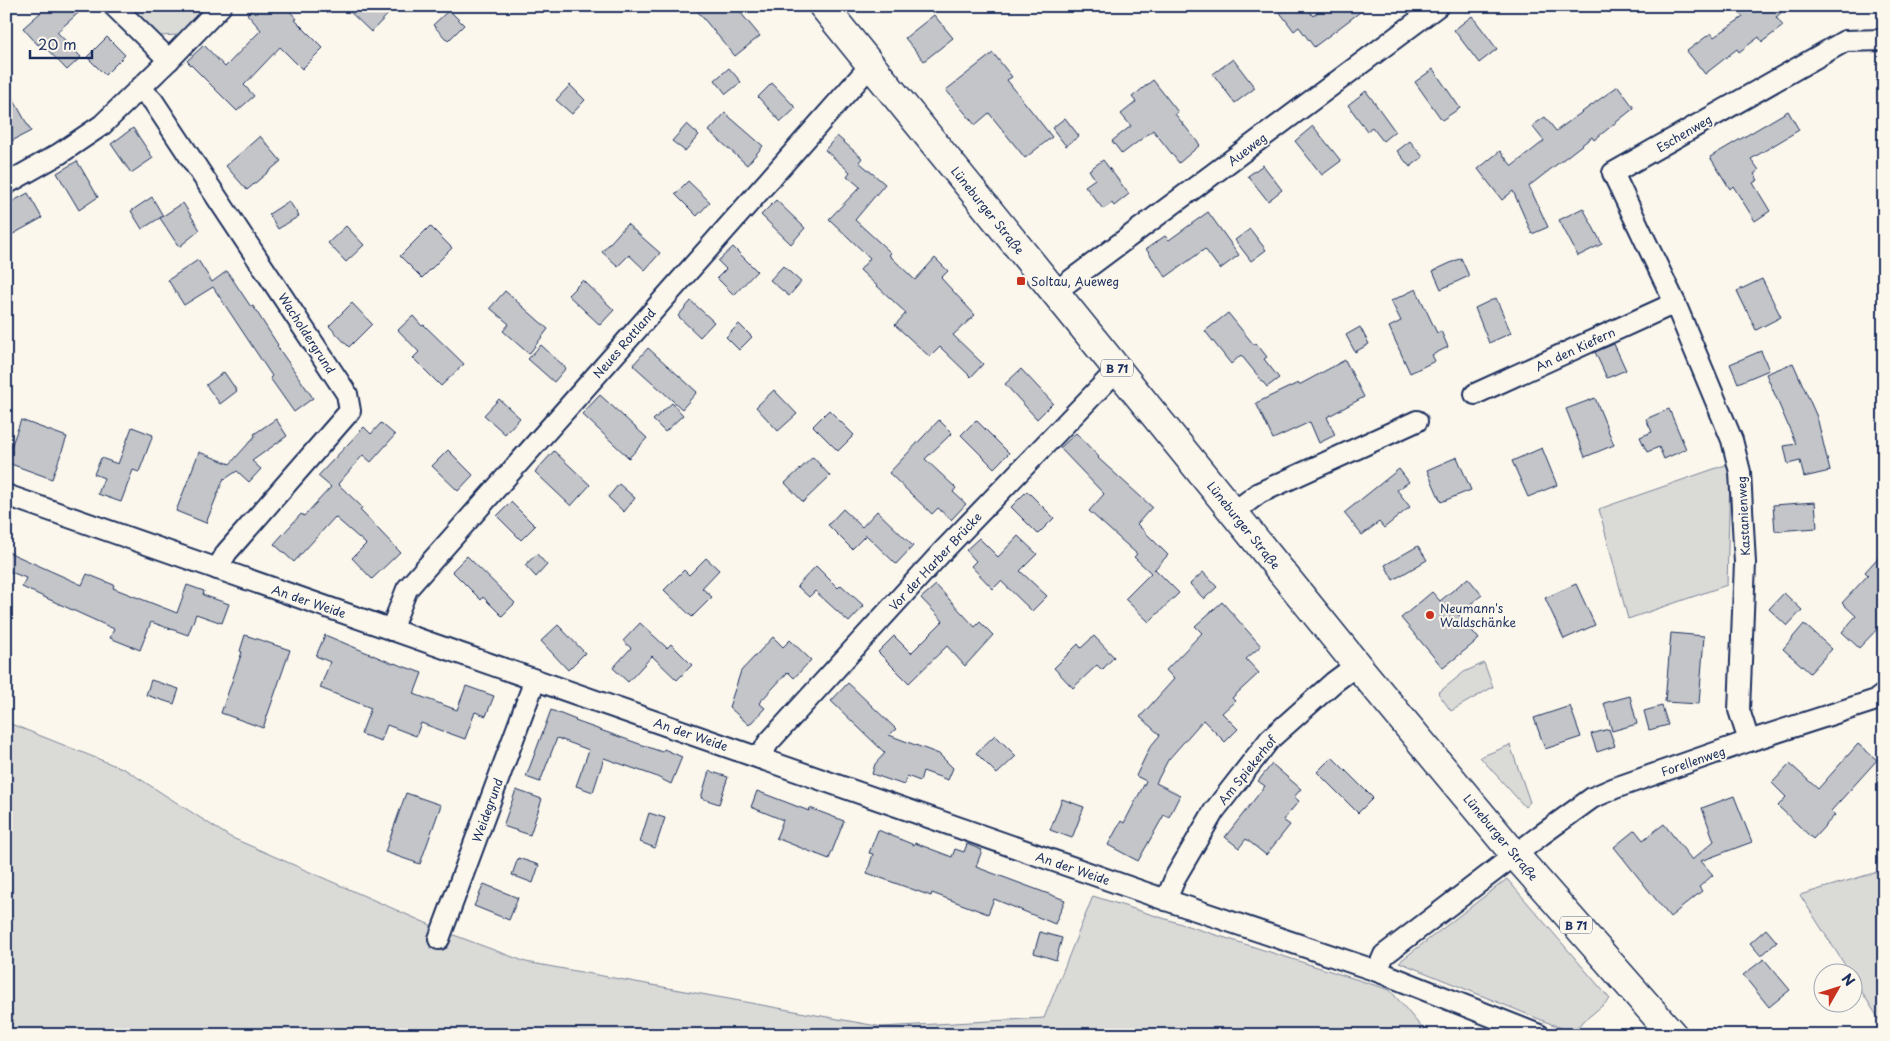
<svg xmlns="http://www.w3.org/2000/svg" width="1890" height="1041" font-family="'Playpen Sans',sans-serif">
<rect width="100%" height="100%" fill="#fbf7ec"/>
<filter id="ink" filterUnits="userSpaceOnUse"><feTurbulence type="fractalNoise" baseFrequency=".02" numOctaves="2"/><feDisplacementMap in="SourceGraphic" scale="10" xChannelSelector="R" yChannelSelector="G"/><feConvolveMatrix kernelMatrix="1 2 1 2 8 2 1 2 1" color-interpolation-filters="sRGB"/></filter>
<g filter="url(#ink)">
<g fill="#dadad7" stroke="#7a849a">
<polygon points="129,6 195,6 200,12 179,35 159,36"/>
<polygon points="1728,464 1730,479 1727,585 1628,619 1599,509"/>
<polygon points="1484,663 1493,687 1451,711 1438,693 1464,672"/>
<polygon points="6,722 126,770 230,837 451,934 526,962 882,1027 1044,1018 1093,896 1390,990 1428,1035 6,1035"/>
<polygon points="1510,745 1530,802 1525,807 1480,757"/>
<polygon points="1884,870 1884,1027 1853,978 1852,974 1850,973 1800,895"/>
<polygon points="1507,879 1610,999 1571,1032 1399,962"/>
</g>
<g fill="#c3c5c9" stroke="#1b2f5e">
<polygon points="48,6 86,6 57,32 81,57 67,70 41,43 38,45 23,28"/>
<polygon points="255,6 285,6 297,19 295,20 323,48 302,69 280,47 244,85 254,96 237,111 187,61 204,45 225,67 261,30 247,14"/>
<polygon points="344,6 396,6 371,32"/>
<polygon points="693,6 735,6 760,36 735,56"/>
<polygon points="1275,6 1305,6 1313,16 1325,6 1368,6 1314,47 1299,27 1294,31"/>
<polygon points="1735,6 1789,6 1776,17 1783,26 1762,42 1759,37 1739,52 1737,49 1705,74 1687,51 1711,33 1714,37 1743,17"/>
<polygon points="449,10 464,25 448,41 433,25"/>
<polygon points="934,15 953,38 924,61 905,38"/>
<polygon points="1472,16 1497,49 1479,63 1454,30"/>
<polygon points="107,37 125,55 105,75 87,57"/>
<polygon points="993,53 1012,77 1007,80 1052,137 1025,158 989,113 975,125 946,90"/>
<polygon points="1233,59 1255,88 1235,103 1213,74"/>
<polygon points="729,68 741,82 726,94 715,80"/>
<polygon points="1433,69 1460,108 1442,120 1415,82"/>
<polygon points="1153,80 1178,112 1175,114 1200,145 1179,163 1153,130 1122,154 1112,141 1131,126 1121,114 1136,102 1132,97"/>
<polygon points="772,83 796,108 781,122 758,97"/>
<polygon points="570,85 585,100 572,114 556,100"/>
<polygon points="6,86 31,131 6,144"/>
<polygon points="1618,86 1634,108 1594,140 1592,137 1529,186 1548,227 1532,234 1513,191 1502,200 1478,169 1500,151 1512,166 1544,141 1532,126 1545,117 1556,131"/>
<polygon points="1366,91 1395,131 1383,141 1372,127 1367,131 1348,105"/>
<polygon points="1788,111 1799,130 1751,159 1759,170 1754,174 1758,180 1753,183 1770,211 1755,221 1733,186 1730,189 1710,157"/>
<polygon points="725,113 763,146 747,165 709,131"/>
<polygon points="1065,118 1079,136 1066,146 1052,128"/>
<polygon points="687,124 699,135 685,151 672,141"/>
<polygon points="1313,126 1341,161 1322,175 1295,141"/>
<polygon points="133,128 153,158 131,173 111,144"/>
<polygon points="260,136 281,161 247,190 226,166"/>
<polygon points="837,136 862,158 859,162 885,184 855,220 891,253 889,255 915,280 935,258 948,271 941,278 975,315 953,335 983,364 971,377 940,347 930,357 895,325 906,313 860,270 870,258 829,219 860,187 847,176 850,172 825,150"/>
<polygon points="1410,141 1423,157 1410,167 1397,151"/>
<polygon points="1103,160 1129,194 1114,206 1112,203 1103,209 1085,186 1095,179 1089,170"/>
<polygon points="77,161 98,197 79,210 57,173"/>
<polygon points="1263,165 1282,190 1268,201 1248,176"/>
<polygon points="688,181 710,202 697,216 675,194"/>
<polygon points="28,193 42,218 6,238 6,205"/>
<polygon points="152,197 163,216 142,229 131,211"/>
<polygon points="776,200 805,228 791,244 761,215"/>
<polygon points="289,201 299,216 278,229 269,214"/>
<polygon points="183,203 200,230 179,247 160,218"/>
<polygon points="1583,208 1602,244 1578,256 1559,220"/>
<polygon points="1208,212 1239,255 1220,269 1205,249 1166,277 1146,249 1165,236 1169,240"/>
<polygon points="627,224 660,253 645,270 629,255 618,266 602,252"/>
<polygon points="346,226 364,245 346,262 328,243"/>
<polygon points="430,226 452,248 422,278 400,256"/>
<polygon points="1250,229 1266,250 1251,261 1235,240"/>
<polygon points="733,247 757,271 734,295 717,278 726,269 718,261"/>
<polygon points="1461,258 1469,276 1441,289 1433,271"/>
<polygon points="198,260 212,282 227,271 251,307 253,306 278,345 277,346 313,398 294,412 270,378 272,376 213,287 184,305 168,280"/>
<polygon points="783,266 801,282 789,296 770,280"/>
<polygon points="1762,279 1781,317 1756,330 1737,291"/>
<polygon points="583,280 614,310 600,325 568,295"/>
<polygon points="1416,289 1437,333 1441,331 1448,347 1432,355 1435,361 1410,373 1389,327 1401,321 1391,301"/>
<polygon points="505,291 548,329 529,354 503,331 509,324 490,308"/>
<polygon points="1496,298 1511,333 1489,343 1475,308"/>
<polygon points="691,301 714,322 700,337 678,316"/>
<polygon points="352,303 372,324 349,347 329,326"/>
<polygon points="1228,313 1254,345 1256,343 1267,357 1264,359 1279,378 1267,387 1241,355 1231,364 1205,331"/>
<polygon points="413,316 422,326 424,325 464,364 441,386 413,358 419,352 398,330"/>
<polygon points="739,324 752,337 739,350 726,337"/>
<polygon points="1360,327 1369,344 1355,352 1346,335"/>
<polygon points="1614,344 1626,370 1607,378 1595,352"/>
<polygon points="541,345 566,368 554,382 528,359"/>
<polygon points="648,348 697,392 682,409 633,365"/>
<polygon points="1761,351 1769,370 1738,383 1730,364"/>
<polygon points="1345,360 1364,397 1327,417 1335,435 1319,443 1310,422 1273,439 1256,403 1298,383 1299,385"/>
<polygon points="1793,363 1817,417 1830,471 1804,477 1800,461 1788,464 1784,446 1796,444 1766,374"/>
<polygon points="1021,369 1053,403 1037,419 1005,384"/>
<polygon points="224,372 237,391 220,404 206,385"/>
<polygon points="774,390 797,414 778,431 756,407"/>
<polygon points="600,395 647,438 629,458 582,414"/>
<polygon points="1595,398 1614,445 1585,457 1566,409"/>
<polygon points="499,399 520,418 505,434 484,415"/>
<polygon points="672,403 683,415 665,432 653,420"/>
<polygon points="1669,409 1686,449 1664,459 1659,447 1647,452 1640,437 1652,432 1646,419"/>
<polygon points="829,410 854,435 838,451 813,426"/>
<polygon points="276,419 287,436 252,461 261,469 249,482 237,471 225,479 224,478 206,523 176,511 199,452 230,464 255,436 254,434"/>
<polygon points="21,420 67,437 52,479 8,463 11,456 8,455"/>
<polygon points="939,420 952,433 925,459 956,488 953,492 966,504 951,520 938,508 932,514 889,473"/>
<polygon points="976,420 1009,453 994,468 961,435"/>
<polygon points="381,423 395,435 371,462 363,455 338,484 362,507 360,510 400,552 372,579 352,558 366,544 335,517 294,562 274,544 301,514 304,516 331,487 318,476 364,427 371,434"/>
<polygon points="132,427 153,435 139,472 133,470 121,502 98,494 104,478 94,474 101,458 118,464"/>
<polygon points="1076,433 1099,457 1098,458 1152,507 1137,524 1168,555 1154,570 1155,569 1179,593 1149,622 1125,599 1151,573 1134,557 1137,554 1089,511 1104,494 1060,448"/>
<polygon points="1542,448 1557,485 1528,497 1512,461"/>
<polygon points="448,450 473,475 458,491 432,466"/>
<polygon points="554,451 590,485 571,506 535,472"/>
<polygon points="813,457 830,476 803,502 785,483"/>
<polygon points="1457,457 1471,490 1441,502 1427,470"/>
<polygon points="1399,469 1409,482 1397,490 1410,507 1384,528 1379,522 1362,535 1344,513"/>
<polygon points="619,484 635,498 624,512 608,497"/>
<polygon points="1027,491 1054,518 1038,534 1011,507"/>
<polygon points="511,502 535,526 521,540 497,516"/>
<polygon points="1815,502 1817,528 1775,531 1773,505"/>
<polygon points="843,509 862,527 877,511 913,546 896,564 866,535 852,549 828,525"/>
<polygon points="1018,536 1037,554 1020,571 1047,596 1032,611 1001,581 993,589 971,566 976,561 966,550 979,538 998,557"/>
<polygon points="1418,546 1427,560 1393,580 1385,565"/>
<polygon points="6,551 82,585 87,574 114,585 113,588 177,613 187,585 204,591 203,595 229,604 222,623 196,614 188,635 151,622 140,650 110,638 114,629 22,587 26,578 6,570"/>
<polygon points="1884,551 1884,622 1859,648 1842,632 1856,616 1842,603 1868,575 1865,572"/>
<polygon points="537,554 547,565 536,577 525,565"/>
<polygon points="467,556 515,603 502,616 483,597 481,600 452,571"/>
<polygon points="706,558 719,570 702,588 712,597 692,617 664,590 684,570 689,575"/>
<polygon points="816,566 838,588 841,585 864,606 849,622 815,591 809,597 797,586"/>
<polygon points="1203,572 1217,587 1204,599 1190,584"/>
<polygon points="1468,578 1482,595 1458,614 1479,639 1443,668 1401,618 1432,592 1440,601"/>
<polygon points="1576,584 1595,625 1564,639 1545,598"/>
<polygon points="936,585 975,627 980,622 993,635 965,666 947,646 909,683 878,652 894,636 911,653 943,621 921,598"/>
<polygon points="1784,593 1802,610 1787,626 1769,609"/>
<polygon points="1222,602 1261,646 1246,659 1259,673 1232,698 1235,701 1222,713 1238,729 1225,742 1203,720 1168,760 1156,783 1180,795 1169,817 1164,815 1138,861 1108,845 1121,821 1124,823 1146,781 1136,776 1150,747 1160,735 1140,717 1174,679 1166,670 1202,633 1195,626"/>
<polygon points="640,623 667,648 671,644 692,665 677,680 652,656 628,682 613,668 631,648 623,641"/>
<polygon points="1804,624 1832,649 1810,673 1783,649"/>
<polygon points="558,625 585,653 568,670 541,641"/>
<polygon points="1671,633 1704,636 1699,704 1665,702"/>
<polygon points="245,635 290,650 263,728 221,713 242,652 240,651"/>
<polygon points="325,635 394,664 394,663 422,673 414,694 457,710 466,686 494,696 486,716 475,712 465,739 421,723 416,736 387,725 381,741 361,734 371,708 320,688 330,662 316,656"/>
<polygon points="1094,636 1114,657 1102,670 1097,665 1073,688 1054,668 1078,644 1081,648"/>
<polygon points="773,637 783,647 790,640 811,660 794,678 788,672 759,703 765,708 749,725 729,707 741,671"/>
<polygon points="151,680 179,689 174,704 146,695"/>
<polygon points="848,683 896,729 889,735 939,754 953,768 948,780 923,771 920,781 907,776 904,785 872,774 875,764 885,753 831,701"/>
<polygon points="1630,696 1637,724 1612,731 1604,703"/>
<polygon points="1570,706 1581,737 1545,749 1534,718"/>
<polygon points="1662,706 1668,725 1649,730 1644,711"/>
<polygon points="551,710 576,720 575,721 662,752 664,749 682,757 671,784 655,776 604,758 593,792 576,786 589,750 557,738 540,782 526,777"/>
<polygon points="1609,729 1615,746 1597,752 1591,734"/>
<polygon points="995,735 1016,756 997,774 976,753"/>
<polygon points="1858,744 1877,760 1831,811 1835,815 1813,839 1778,806 1786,797 1772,783 1790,764 1818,789"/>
<polygon points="1332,757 1373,798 1358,813 1317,772"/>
<polygon points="1272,764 1301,789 1294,797 1299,801 1283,820 1290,825 1266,855 1246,839 1239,848 1225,837 1265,786 1258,781"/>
<polygon points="709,771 728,777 719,804 701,798"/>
<polygon points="516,790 542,799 530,835 503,826"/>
<polygon points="757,791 809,811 810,808 844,821 829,859 776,838 783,820 751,807"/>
<polygon points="406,793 441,805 420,864 385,852"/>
<polygon points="1734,796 1752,842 1701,861 1713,875 1699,887 1702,891 1670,917 1614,847 1635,830 1643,840 1664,824 1692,860 1714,841 1702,808"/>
<polygon points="1062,799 1084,807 1072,838 1050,830"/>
<polygon points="649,813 665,818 655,848 640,842"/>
<polygon points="878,830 914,845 915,843 952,857 955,849 964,852 967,844 982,850 976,867 1065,900 1055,924 994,899 988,914 932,893 931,896 867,873 873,854 869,853"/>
<polygon points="518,858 539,865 533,883 512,875"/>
<polygon points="484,884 518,898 509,920 474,906"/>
<polygon points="1766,929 1777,942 1761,956 1750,943"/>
<polygon points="1040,932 1062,938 1056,960 1034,953"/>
<polygon points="1764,959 1790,990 1769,1007 1743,975"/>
</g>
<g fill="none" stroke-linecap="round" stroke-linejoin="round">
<defs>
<g id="minor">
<polyline points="114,6 169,60"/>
<polyline points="140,88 153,101 347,394 350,411 227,552 217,569"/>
<polyline points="6,184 59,154 102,125 169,60 221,6"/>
<polyline points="1055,292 1438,6"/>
<polyline points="1475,394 1675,303"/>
<polyline points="6,495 1166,900 1377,971 1384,955 1541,835 1592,798 1615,788 1749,741 1876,700 1884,694"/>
<polyline points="1234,512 1259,493 1417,421"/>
<polyline points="391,630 407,589 871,65"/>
<polyline points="1749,741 1739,710 1745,563 1740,472 1732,440 1675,303 1613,173 1845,41 1884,40"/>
<polyline points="760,758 768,743 942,552 1118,369"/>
<polyline points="1166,900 1176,876 1214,811 1270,739 1334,682 1357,665"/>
<polyline points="439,939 535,680"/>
<polyline points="1377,971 1539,1035"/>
</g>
<polyline id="primary" points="823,6 1357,665 1515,855 1673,1035"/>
</defs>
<use href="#minor" stroke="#1b2f5e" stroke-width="24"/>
<use href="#primary" stroke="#1b2f5e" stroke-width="31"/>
<use href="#minor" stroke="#fbf7ec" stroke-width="20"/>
<use href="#primary" stroke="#fbf7ec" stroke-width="28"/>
</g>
</g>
<g fill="#c8321e" stroke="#fbf7ec" stroke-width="2">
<rect x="1016" y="276" width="10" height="10" rx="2.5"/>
<circle cx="1430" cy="615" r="5"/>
</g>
<g text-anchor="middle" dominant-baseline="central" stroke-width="4" stroke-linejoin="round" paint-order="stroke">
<g fill="#fbf7ec" stroke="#5e6b89" stroke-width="1">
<rect x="1101" y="359.5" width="32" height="17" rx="4"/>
<rect x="1560" y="916.5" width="32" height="17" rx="4"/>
</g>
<g font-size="11" font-weight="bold" fill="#1b2f5e">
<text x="1117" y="368">B 71</text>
<text x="1576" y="925">B 71</text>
</g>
<g font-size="12" fill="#1b2f5e" stroke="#fbf7ec">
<text transform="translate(1684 133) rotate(-30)">Eschenweg</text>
<text transform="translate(1247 149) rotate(-37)">Aueweg</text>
<text transform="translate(988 210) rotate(51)">Lüneburger Straße</text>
<text transform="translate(307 333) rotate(57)">Wacholdergrund</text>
<text transform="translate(624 343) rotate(-49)">Neues Rottland</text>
<text transform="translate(1575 349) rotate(-25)">An den Kiefern</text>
<text transform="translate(1743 516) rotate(-93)">Kastanienweg</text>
<text transform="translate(1244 525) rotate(51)">Lüneburger Straße</text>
<text transform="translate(935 561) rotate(-47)">Vor der Harber Brücke</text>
<text transform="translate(309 601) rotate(19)">An der Weide</text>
<text transform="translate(691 734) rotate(19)">An der Weide</text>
<text transform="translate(1693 761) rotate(-19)">Forellenweg</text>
<text transform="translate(1247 770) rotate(-51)">Am Spiekerhof</text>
<text transform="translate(487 810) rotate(-70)">Weidegrund</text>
<text transform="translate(1501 837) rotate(50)">Lüneburger Straße</text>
<text transform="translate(1073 868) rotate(19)">An der Weide</text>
</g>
<g font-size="12" fill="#1b2f5e" stroke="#fbf7ec" text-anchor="start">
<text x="1031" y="281">Soltau, Aueweg</text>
<text x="1440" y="608">Neumann's<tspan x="1440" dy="14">Waldschänke</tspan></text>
</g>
</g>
<rect width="1890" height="1041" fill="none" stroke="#fbf7ec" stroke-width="25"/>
<rect x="12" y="12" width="1865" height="1016" fill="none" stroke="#1b2f5e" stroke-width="2" filter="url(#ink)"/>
<g transform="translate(1838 988) rotate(51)"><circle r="24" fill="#fbf7ec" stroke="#a1a7b3"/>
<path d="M0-4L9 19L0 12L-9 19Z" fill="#c8321e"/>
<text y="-8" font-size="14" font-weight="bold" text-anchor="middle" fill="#1b2f5e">N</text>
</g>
<path d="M30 50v8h62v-8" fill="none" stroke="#1b2f5e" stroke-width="2.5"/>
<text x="38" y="50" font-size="15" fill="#1b2f5e" stroke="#fbf7ec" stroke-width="4" paint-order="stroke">20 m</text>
</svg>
